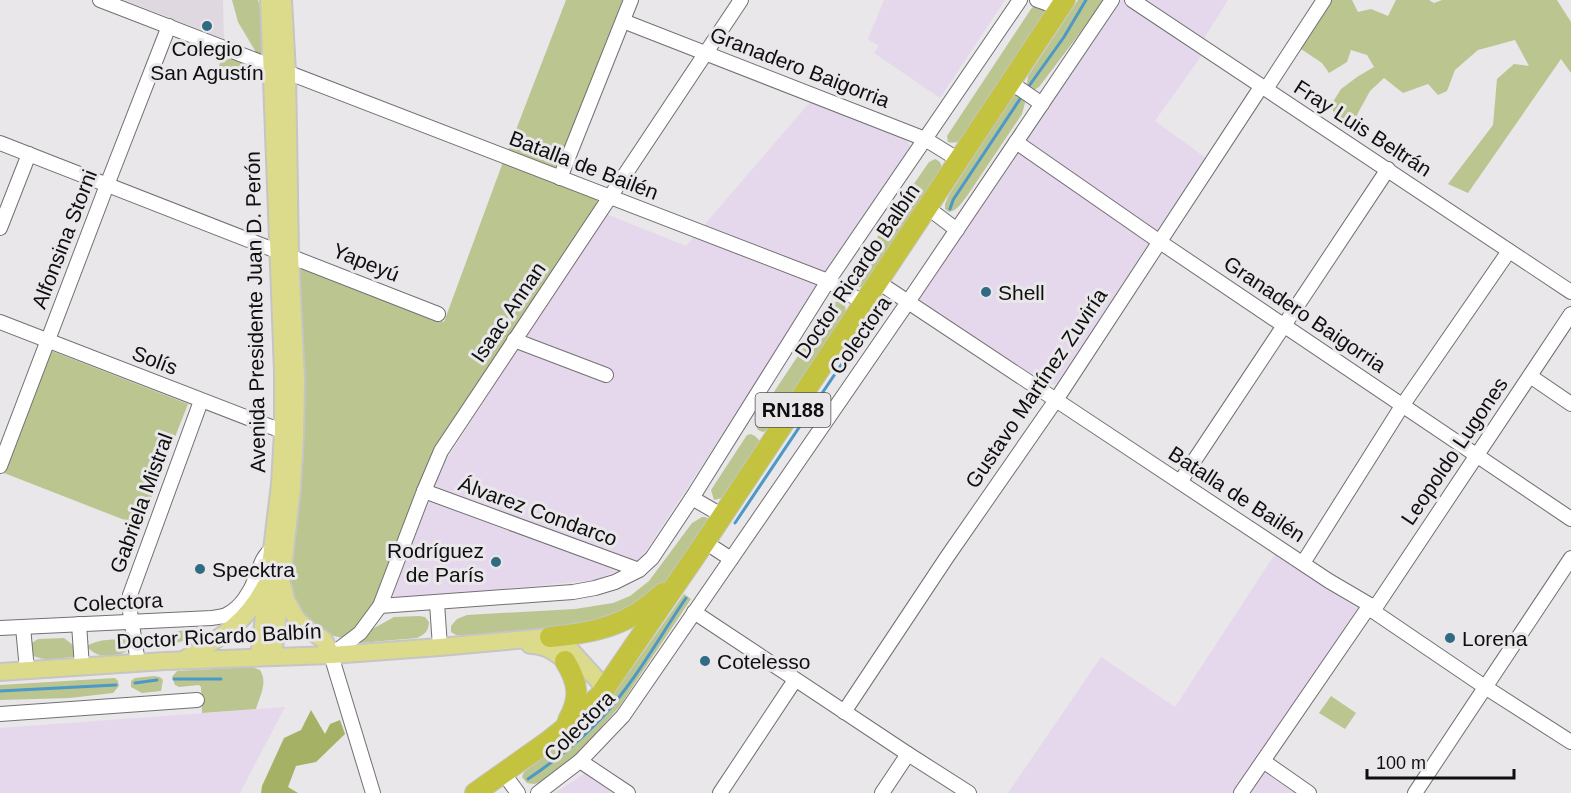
<svg xmlns="http://www.w3.org/2000/svg" width="1571" height="793" font-family="Helvetica,sans-serif">
<rect width="100%" height="100%" fill="#e9e7ea"/>
<polygon fill="#dfd8e1" points="123,0 223,0 224,39 158,13"/>
<g fill="#e6d8ec">
<polygon points="884,0 1005,0 940,98 874,53 879,46 868,39"/>
<polygon points="1116,0 1228,0 1198,48 1204,52 1155,121 1206,158 1056,384 1048,385 919,299"/>
<polygon points="811,101 905,138 911,147 638,563 595,580 401,599 393,595 437,474 606,214 686,246"/>
<polygon points="1275,554 1361,611 1235,793 1008,793 1101,657 1175,707"/>
<polygon points="285,707 240,793 0,793 0,728"/>
<polygon points="587,772 617,793 555,793"/>
<polygon points="1264,772 1294,793 1249,793"/>
</g>
<g fill="#bac590">
<polygon points="232,0 258,0 262,13 264,49 260,54 257,54 238,22"/>
<polygon points="566,0 624,0 560,163 556,167 550,168 507,153"/>
<polygon points="1078,0 1105,0 1039,87 1034,90 1028,88 1027,83 1028,76"/>
<polygon points="1328,0 1352,0 1358,12 1371,9 1388,16 1396,0 1429,0 1434,3 1442,0 1557,0 1571,22 1571,73 1561,59 1468,193 1448,184 1493,125 1497,79 1514,64 1529,66 1515,40 1478,50 1455,70 1447,91 1438,95 1428,84 1403,93 1384,78 1370,91 1358,113 1353,126 1337,121 1331,105 1341,89 1357,77 1374,67 1367,55 1351,50 1347,62 1329,73 1322,63 1298,47"/>
<path d="M1035,5L1041,6L1045,11L1043,17L964,135C959,142 956,144 948,142L947,136L1031,9Z"/>
<polygon points="224,53 264,70 265,78 245,80 217,71"/>
<path d="M1020,94L1023,96L1025,103L1022,114L967,196C962,202 957,211 949,212L945,209V204L949,195L1010,100L1015,95Z"/>
<path d="M935,159C941,162 942,164 941,170L867,282L861,287H855L852,281V274L929,162Z"/>
<path d="M503,162L597,199V207L439,442L383,584L366,616L354,634L343,638L325,634L296,608L287,578L302,405C305,386 308,371 301,353L297,267L307,262L444,322Z"/>
<polygon points="839,301 845,304 846,313 769,429 763,432 758,430 756,426 756,419 833,303"/>
<polygon points="52,351 188,404 140,526 4,473"/>
<polygon points="751,434 755,436 759,440 759,446 727,494 722,498 714,500 711,490 747,435"/>
<polygon points="702,517 706,517 708,520 668,583 621,617 539,631 466,635 456,635 451,632 451,626 457,619 467,615 575,609 613,603 630,596 649,581 692,523"/>
<polygon points="684,594 691,599 619,707 576,756 542,782 534,784 527,783 522,777 524,772 579,730 609,701"/>
<path d="M419,616L425,617L429,622C428,632 425,634 417,638L360,643L358,641L367,632L394,617Z"/>
<path d="M200,627L202,629C195,642 157,648 143,646L141,642L144,638Z"/>
<path d="M64,638L74,646L75,653L73,657C59,658 40,663 30,653V644L38,639Z"/>
<path d="M128,639L131,648C120,658 96,660 87,646C100,638 114,640 128,639Z"/>
<path d="M252,667L260,670C268,683 260,695 256,709L202,713L201,687L199,685L179,687L175,685L172,677L177,671Z"/>
<polygon points="154,676 160,677 163,680 161,691 142,693 131,687 131,681 135,678"/>
<polygon points="115,678 118,681 119,686 113,693 70,698 0,700 0,685"/>
<polygon points="1331,696 1356,713 1345,729 1319,713"/>
</g>
<polygon fill="#a5b265" points="311,710 325,734 330,724 340,720 345,734 316,762 296,766 288,787 298,793 261,793 262,786 284,738 301,730"/>
<g fill="none" stroke-linecap="round" stroke-linejoin="round">
<g stroke="#4c98c7" stroke-width="3">
<polyline points="1029,86 1064,37 1086,0"/>
<polyline points="950,209 953,200 1020,99"/>
<polyline points="735,523 886,298"/>
<polyline points="174,679 221,679"/>
<polyline points="135,683 157,680"/>
<polyline points="0,691 116,685"/>
<path d="M528,779C556,760 584,738 606,713C637,678 660,636 686,598"/>
</g>
<defs>
<g id="minor">
<polyline points="100,0 828,281 864,303"/>
<polyline points="1037,0 1060,8"/>
<polyline points="1132,0 1571,292"/>
<polyline points="623,21 925,139 959,160"/>
<polyline points="1010,82 1042,104"/>
<polyline points="1266,89 1324,0"/>
<polyline points="1016,142 1160,242 1571,519"/>
<polyline points="0,143 438,314"/>
<polyline points="560,178 631,0"/>
<polyline points="928,208 957,230"/>
<polyline points="0,228 29,154"/>
<polyline points="878,282 1329,581 1370,605 1373,611 1485,687 1571,742"/>
<polyline points="0,322 292,435"/>
<polyline points="514,340 606,375"/>
<polyline points="1530,376 1571,404"/>
<polyline points="0,466 107,185 169,26"/>
<polyline points="1180,482 1388,169"/>
<polyline points="424,491 639,570"/>
<polyline points="692,498 723,516"/>
<polyline points="705,542 731,559"/>
<polyline points="1303,563 1402,406 1509,251"/>
<polyline points="437,603 440,647"/>
<polyline points="380,606 573,592 595,588 615,582 639,570 652,558 692,498 828,281 1020,0"/>
<polyline points="1373,611 1571,314"/>
<polyline points="694,612 908,754 969,793"/>
<polyline points="79,624 82,667"/>
<polyline points="23,627 27,670"/>
<path d="M0,628L212,618C217,617 222,617 226,615C241,608 251,591 256,577C261,564 262,557 273,548"/>
<polyline points="138,663 129,605 130,595 201,401"/>
<polyline points="844,712 947,557 1056,400 1261,87"/>
<polyline points="0,714 197,700"/>
<polyline points="580,761 628,793"/>
<polyline points="1263,761 1309,793"/>
<polyline points="504,774 518,793"/>
<polyline points="373,793 331,655 360,633 380,606 424,491 441,451 741,0"/>
<polyline points="538,793 580,761 623,716 908,302 1112,0"/>
<polyline points="720,793 795,680"/>
<polyline points="882,793 908,754"/>
<polyline points="1241,793 1370,605"/>
<polyline points="1415,793 1571,558"/>
</g>
<g id="major">
<polyline points="283,587 286,600 296,618 306,628 324,640 331,655"/>
<path d="M530,645C549,645 560,656 574,668"/>
<polyline points="259,657 280,484 283,432 283,372 269,0"/>
<polyline points="273,657 292,488 295,436 296,380 290,255 287,72 283,0"/>
<path d="M183,660C218,639 246,624 265,586"/>
<polyline points="0,672 165,661 331,655 440,647 550,637 559,640 564,643 605,688"/>
</g>
<g id="highway">
<path d="M550,637C595,633 630,625 663,593"/>
<path d="M565,661C578,682 581,698 568,720"/>
<polyline points="475,793 547,742 562,730 601,694 705,542 1065,0"/>
</g>
</defs>
<use href="#minor" stroke="#727072" stroke-width="16"/>
<use href="#major" stroke="#c5c5c5" stroke-width="20"/>
<use href="#highway" stroke="#c5c5c5" stroke-width="22"/>
<use href="#minor" stroke="#fff" stroke-width="14"/>
<use href="#major" stroke="#dcdb8c" stroke-width="16"/>
<use href="#highway" stroke="#c4c33f" stroke-width="20"/>
</g>
<g fill="#2f6b82" stroke="#e9e7ea" stroke-width="2">
<circle cx="207" cy="26" r="6"/>
<circle cx="986" cy="292" r="6"/>
<circle cx="496" cy="562" r="6"/>
<circle cx="200" cy="569" r="6"/>
<circle cx="1450" cy="638" r="6"/>
<circle cx="705" cy="661" r="6"/>
</g>
<g text-anchor="middle" dominant-baseline="central" stroke-width="6" stroke-linejoin="round" paint-order="stroke">
<rect fill="#e9e7ea" stroke="#505051" stroke-width="1.5" x="755.5" y="393" width="75" height="34" rx="4.5"/>
<g font-size="20" font-weight="bold" fill="#0f0f0f">
<text x="793" y="410">RN188</text>
</g>
<g font-size="21" fill="#0f0f0f" stroke="#e9e7ea" text-anchor="start">
<text x="207" y="48" text-anchor="middle">Colegio<tspan x="207" dy="24">San Agustín</tspan></text>
<text x="998" y="292">Shell</text>
<text x="484" y="550" text-anchor="end">Rodríguez<tspan x="484" dy="24">de París</tspan></text>
<text x="212" y="569">Specktra</text>
<text x="1462" y="638">Lorena</text>
<text x="717" y="661">Cotelesso</text>
</g>
<g font-size="21" fill="#0f0f0f" stroke="#e9e7ea">
<text transform="translate(800 67) rotate(21)">Granadero Baigorria</text>
<text transform="translate(1363 128) rotate(33)">Fray Luis Beltrán</text>
<text transform="translate(584 165) rotate(21)">Batalla de Bailén</text>
<text transform="translate(64 239) rotate(-69)">Alfonsina Storni</text>
<text transform="translate(366 262) rotate(22)">Yapeyú</text>
<text transform="translate(857 271) rotate(-56)">Doctor Ricardo Balbín</text>
<text transform="translate(255 312) rotate(-91)">Avenida Presidente Juan D. Perón</text>
<text transform="translate(508 312) rotate(-56)">Isaac Annan</text>
<text transform="translate(1305 314) rotate(34)">Granadero Baigorria</text>
<text transform="translate(860 335) rotate(-55)">Colectora</text>
<text transform="translate(155 360) rotate(21)">Solís</text>
<text transform="translate(1036 388) rotate(-56)">Gustavo Martínez Zuviría</text>
<text transform="translate(1454 451) rotate(-56)">Leopoldo Lugones</text>
<text transform="translate(1237 494) rotate(33)">Batalla de Bailén</text>
<text transform="translate(141 503) rotate(-70)">Gabriela Mistral</text>
<text transform="translate(538 511) rotate(20)">Álvarez Condarco</text>
<text transform="translate(118 602) rotate(-3)">Colectora</text>
<text transform="translate(219 636) rotate(-3)">Doctor Ricardo Balbín</text>
<text transform="translate(579 726) rotate(-45)">Colectora</text>
</g>
</g>
<path d="M1367 769v9h147v-9" fill="none" stroke="#0f0f0f" stroke-width="3"/>
<text x="1376" y="769" font-size="18" fill="#0f0f0f" stroke="#e9e7ea" stroke-width="4.5" paint-order="stroke">100 m</text>
</svg>
